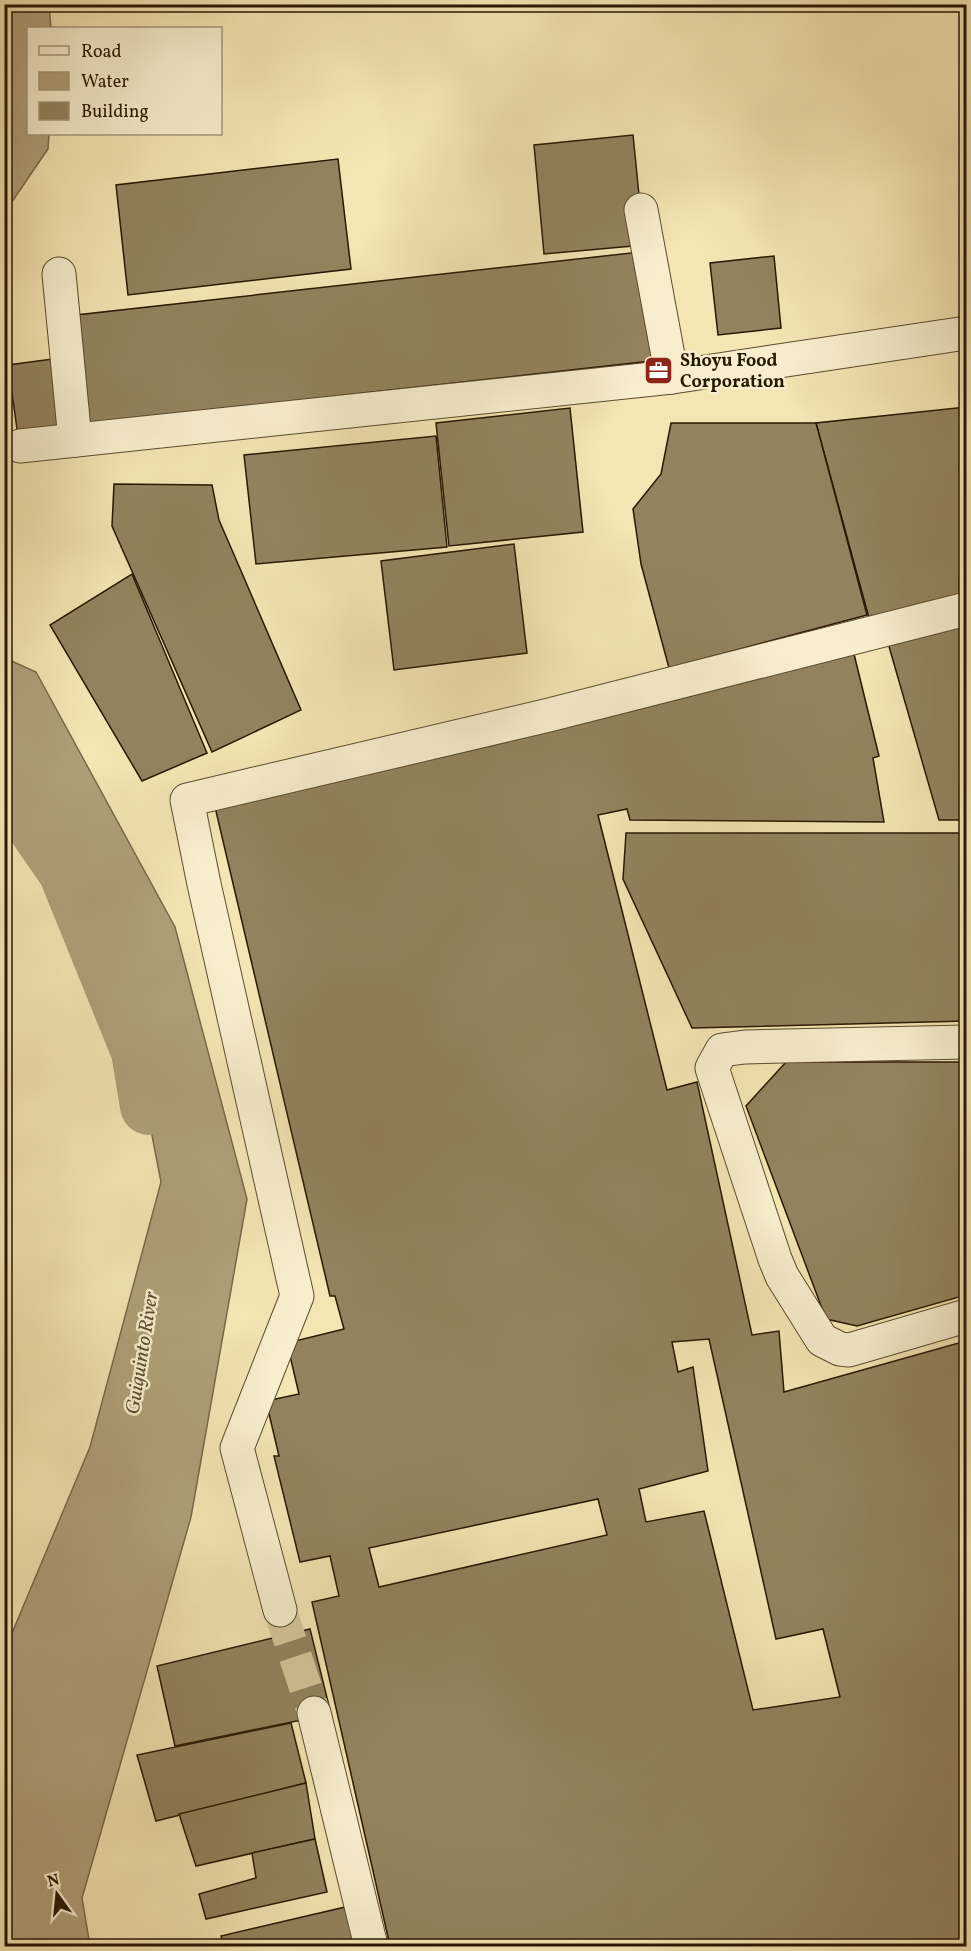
<svg xmlns="http://www.w3.org/2000/svg" width="971" height="1951" font-family="Vollkorn,serif">
<rect width="100%" height="100%" fill="#f4e5b3"/>
<filter id="stains"><feTurbulence type="fractalNoise" baseFrequency=".00333" numOctaves="4"/><feColorMatrix values="0 0 0 0 .2 0 0 0 0 .09 0 0 0 0 .02 0 0 0 .5 -.17"/></filter>
<radialGradient id="worn" r=".72"><stop offset=".6" stop-color="#630" stop-opacity="0"/><stop offset="1" stop-color="#630" stop-opacity=".3"/></radialGradient>
<g fill="#af9f77" stroke="#796948" stroke-width="1.5">
<polygon points="5,4 49,5 51,28 28,28 28,134 49,134 48,149 5,212"/>
<polygon points="5,658 36,672 175,927 247,1199 191,1517 82,1898 90,1946 5,1946 5,1650 90,1447 161,1182 116,949 5,752"/>
</g>
<g fill="none" stroke-linecap="round" stroke-linejoin="round">
<polyline stroke="#af9f77" stroke-width="58" points="4,780 67,871 140,1051 149,1106"/>
</g>
<g fill="#92835e" stroke="#281802" stroke-width="1.5" fill-rule="evenodd">
<polygon points="633,135 644,245 544,254 534,145"/>
<polygon points="338,159 351,269 128,295 116,185"/>
<polygon points="649,251 660,360 78,425 67,316"/>
<polygon points="774,256 781,328 718,335 710,263"/>
<polygon points="60,358 70,428 18,436 8,365"/>
<polygon points="966,407 966,593 869,618 816,423"/>
<polygon points="570,408 583,532 449,546 436,423"/>
<polygon points="671,423 816,423 867,615 669,668 641,564 633,509 661,474"/>
<polygon points="436,436 447,547 256,564 244,455"/>
<polygon points="114,484 212,485 219,520 301,710 212,752 112,526"/>
<polygon points="514,544 527,653 394,670 381,561"/>
<polygon points="132,574 207,753 142,781 50,625"/>
<polygon points="966,624 966,820 939,820 888,643"/>
<path d="M854,654L879,756L873,758L884,822L630,820L627,809L598,815L667,1090L697,1082L752,1335L779,1331L784,1392L966,1341V1946H829L828,1940L801,1946H390L312,1602L339,1596L330,1556L300,1562L274,1456H279L266,1401L299,1394L287,1343L344,1329L335,1296H330L215,807ZM709,1339L776,1639L823,1629L840,1697L753,1710L704,1511L646,1522L639,1489L708,1471L693,1367L678,1372L672,1342ZM598,1499L607,1535L379,1587L369,1548Z"/>
<polygon points="626,833 966,833 966,1021 692,1028 623,879"/>
<polygon points="786,1062 966,1062 966,1295 857,1326 826,1319 746,1106"/>
<polygon points="310,1629 331,1714 175,1746 157,1666"/>
<polygon points="291,1723 306,1783 156,1821 137,1755"/>
<polygon points="306,1783 315,1839 196,1866 179,1814"/>
<polygon points="315,1839 327,1892 206,1919 199,1894 256,1878 252,1853"/>
<polygon points="354,1905 363,1946 222,1946 224,1946 221,1936"/>
</g>
<g fill="none" stroke-linecap="round" stroke-linejoin="round">
<polyline stroke="#d5c698" stroke-width="33" stroke-dasharray="33 16" stroke-linecap="butt" points="280,1610 314,1713"/>
<defs>
<g id="minor">
<polyline points="641,210 672,377"/>
<polyline points="59,274 75,440"/>
<polyline points="20,446 672,377 966,333"/>
<polyline points="966,1042 745,1047 722,1050 712,1068 775,1259 782,1276 822,1340 840,1349 849,1350 966,1316"/>
<polyline points="280,1610 237,1448 297,1296 204,884 187,800 549,715 966,609"/>
<polyline points="314,1713 371,1946"/>
</g>
</defs>
<use href="#minor" stroke="#5b4b2e" stroke-width="35"/>
<use href="#minor" stroke="#f8eece" stroke-width="33"/>
</g>
<defs>
<symbol id="office-square" viewBox="-11 -11 22 22"><rect x="-9" y="-9" width="18" height="18" rx="4" fill="#8f2418" stroke="#f8eece"/><path d="M-6-3h4V-5.5h4V-3h4V5H-6ZM-1-4.5V-3h2v-1.5ZM-6 0V1H6V0Z" fill="#fff"/></symbol>
</defs>
<g fill-rule="evenodd">
<use href="#office-square" x="642" y="354" width="33" height="33"/>
</g>
<g text-anchor="middle" dominant-baseline="central" stroke-width="5" stroke-linejoin="round" paint-order="stroke">
<g font-size="18" font-weight="bold" fill="#281802" stroke="#f8eece" text-anchor="start">
<text x="680" y="361">Shoyu Food<tspan x="680" dy="21">Corporation</tspan></text>
</g>
<g font-size="20" font-style="italic" fill="#5e4e31" stroke="#f8eece">
<text transform="translate(143 1353) rotate(-81)">Guiguinto River</text>
</g>
</g>
<rect width="971" height="1951" fill="none" stroke="#f4e5b3" stroke-width="24"/>
<rect x="6" y="6" width="959" height="1939" fill="none" stroke="#281802" stroke-width="3"/>
<rect x="12" y="12" width="947" height="1927" fill="none" stroke="#281802" stroke-width="1.5"/>
<rect x="27" y="27" width="195" height="108" fill="#f8eece" stroke="#a5987c" stroke-width="1.5"/>
<rect x="39" y="46" width="30" height="9" fill="#f8eece" stroke="#a5987c" stroke-width="1.5"/>
<text x="81" y="57" font-size="18" fill="#281802">Road</text>
<rect x="39" y="72" width="30" height="18" fill="#af9f77" stroke="#a5987c" stroke-width="1.5"/>
<text x="81" y="87" font-size="18" fill="#281802">Water</text>
<rect x="39" y="102" width="30" height="18" fill="#92835e" stroke="#a5987c" stroke-width="1.5"/>
<text x="81" y="117" font-size="18" fill="#281802">Building</text>
<g transform="translate(57 1894) rotate(345)" stroke="#f8eece" stroke-width="4.5" paint-order="stroke">
<path d="M0-4.5L10 22L0 15L-10 22Z" fill="#281802"/>
<text y="-9" font-size="16" font-weight="bold" text-anchor="middle" fill="#281802">N</text>
</g>
<rect width="100%" height="100%" filter="url(#stains)"/>
<rect width="100%" height="100%" fill="url(#worn)"/>
</svg>
